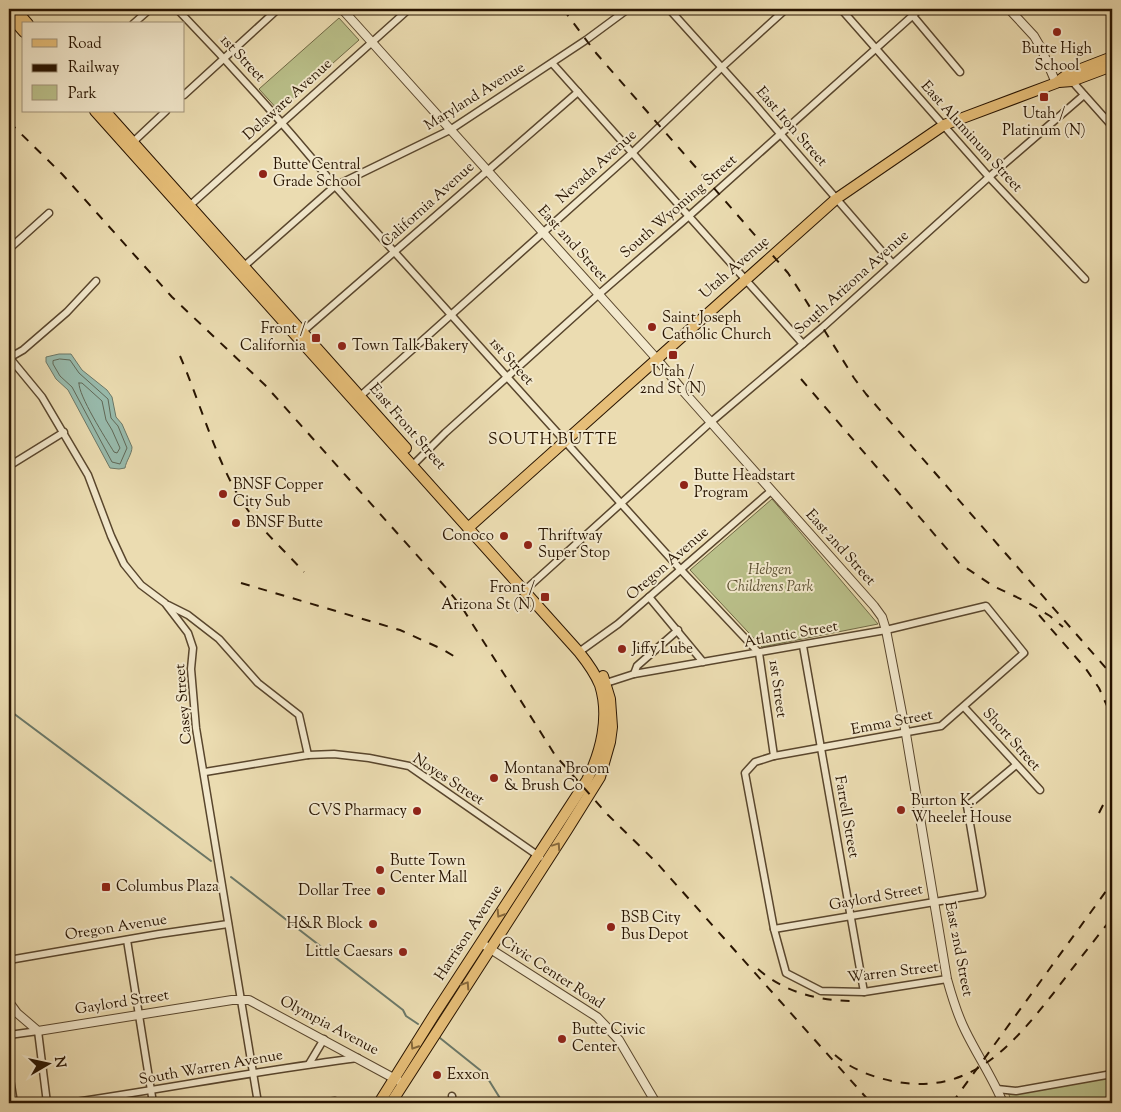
<svg xmlns="http://www.w3.org/2000/svg" width="1121" height="1112" font-family="'Sorts Mill Goudy',serif">
<rect width="100%" height="100%" fill="#ebdcb1"/>
<filter id="stains"><feTurbulence type="fractalNoise" baseFrequency=".004" numOctaves="4"/><feColorMatrix values="0 0 0 0 .2 0 0 0 0 .09 0 0 0 0 .02 0 0 0 .5 -.17"/></filter>
<radialGradient id="worn" r=".72"><stop offset=".6" stop-color="#630" stop-opacity="0"/><stop offset="1" stop-color="#630" stop-opacity=".3"/></radialGradient>
<g fill="#bac08a" stroke="#716a46">
<polygon points="339,18 359,40 279,111 259,89"/>
<polygon points="772,499 878,624 762,647 690,570"/>
<polygon points="1112,1074 1112,1103 1012,1103 1008,1092"/>
</g>
<path fill="#98bbad" stroke="#6b7868" d="M59,354H71L82,370L107,390L112,397L116,417L122,424L132,447C132,454 126,461 125,468L119,469L110,468L68,390L56,379L46,362V357Z"/>
<g fill="none" stroke-linecap="round" stroke-linejoin="round">
<g stroke="#606857" stroke-width="1">
<polygon points="60,359 70,360 79,373 108,399 111,418 118,426 127,448 120,464 112,462 72,387 60,376 53,364 53,361"/>
<path d="M79,383H82L102,401L106,420L112,430L120,448L117,453L114,452C106,439 78,395 79,383Z"/>
</g>
<g stroke="#6b7868" stroke-width="2">
<polyline points="9,710 211,861"/>
<polyline points="231,877 403,1010 406,1016 418,1024"/>
<polyline points="440,1038 485,1074 503,1103"/>
</g>
<defs>
<g id="minor">
<path d="M177,9C232,66 285,125 335,186L681,570L759,653L774,756"/>
<polyline points="669,9 752,101 892,263"/>
<polyline points="841,9 989,177 1085,279"/>
<polyline points="913,16 960,72"/>
<polyline points="133,24 150,9"/>
<polyline points="552,63 803,344"/>
<polyline points="1071,80 1112,126"/>
<polyline points="184,95 278,9"/>
<polyline points="132,143 166,111"/>
<polyline points="187,208 409,9"/>
<polyline points="9,249 49,213"/>
<polyline points="242,268 335,186 450,130 586,40 628,9"/>
<polyline points="301,333 578,92"/>
<polyline points="9,357 42,397 88,475 111,536 124,564 141,585 165,603 188,633 193,648 191,669 196,728 258,1103"/>
<polyline points="9,358 23,350 67,312 96,281"/>
<polyline points="357,399 632,153 721,68 786,9"/>
<polyline points="9,466 64,432"/>
<polyline points="412,466 445,433 598,295 689,216 920,9"/>
<polyline points="524,591 711,422 823,327 989,177 1084,95"/>
<polyline points="649,597 703,662"/>
<polyline points="168,605 188,615 219,639 258,683 299,715 308,755"/>
<polyline points="803,646 864,992"/>
<polyline points="579,652 618,624 771,491"/>
<polyline points="634,674 637,666 678,630"/>
<polyline points="603,684 634,674 886,630 986,606 1024,653 941,726 774,756 755,762 745,773 774,929 786,973 821,991 864,992 947,979"/>
<polyline points="964,707 1040,790"/>
<polyline points="205,772 308,755 334,754 369,758 409,766 540,857"/>
<polyline points="774,929 982,894 967,806 1016,765"/>
<polyline points="127,940 153,1103"/>
<polyline points="9,960 159,934 228,924"/>
<polyline points="9,1035 38,1031 47,1103"/>
<polyline points="309,1064 324,1039"/>
<polyline points="9,1073 14,1103"/>
<polyline points="997,1089 1016,1091 1112,1074"/>
<polyline points="452,1096 453,1103"/>
<path d="M68,1103C165,1089 261,1070 358,1058"/>
<polyline points="321,1103 335,1101"/>
</g>
<g id="tertiary">
<path d="M342,9L656,358L684,392L874,606L882,617L886,630L906,734L947,979C952,997 957,1014 965,1030C977,1055 993,1078 1003,1103"/>
<polyline points="1009,9 1034,36 1041,48 1056,83"/>
<polyline points="481,943 597,1017 619,1040 656,1103"/>
<polyline points="9,1002 17,1013 38,1031 232,1000 249,1000 399,1081"/>
</g>
<g id="primary">
<polyline points="15,9 28,24"/>
<polyline points="9,15 24,32"/>
<polyline points="1059,82 1072,81 1112,66"/>
<path d="M95,111L579,652C587,662 595,673 600,685C610,717 601,752 587,780L434,1015L379,1103"/>
<polyline points="105,111 406,448"/>
<polyline points="468,528 836,199 944,125 1056,83 1068,74 1112,57"/>
<polyline points="391,1103 567,830 600,777 610,742 612,727 610,699 603,676"/>
</g>
</defs>
<use href="#minor" stroke="#59462d" stroke-width="9"/>
<use href="#tertiary" stroke="#59462d" stroke-width="10"/>
<use href="#primary" stroke="#281401" stroke-width="12"/>
<use href="#minor" stroke="#f2e8cc" stroke-width="6"/>
<use href="#tertiary" stroke="#f2e8cc" stroke-width="8"/>
<use href="#primary" stroke="#e6be78" stroke-width="10"/>
<g stroke="#281401" stroke-width="2" stroke-dasharray="9 9" stroke-linecap="butt">
<polyline points="563,9 596,53 788,273 803,296 854,378 866,394 1112,675"/>
<polyline points="9,122 62,174 172,297 265,385 448,590 463,609 555,755 608,815 656,862 871,1103"/>
<path d="M180,356C200,402 215,458 241,500C258,527 283,549 304,572"/>
<polyline points="801,379 959,563 993,586 1025,601 1050,616 1063,627"/>
<polyline points="241,583 400,630 442,649 457,658"/>
<polyline points="1039,615 1086,669 1099,688 1112,717"/>
<polyline points="1099,813 1107,797 1112,782"/>
<path d="M758,969C785,993 820,1001 855,1001"/>
<path d="M835,1055C852,1070 875,1078 897,1082C973,1095 1014,1043 1056,990C1074,966 1093,942 1112,918"/>
<polyline points="952,1103 1112,883"/>
</g>
</g>
<defs><path id="oneway-chevron" d="M-2-3.5L2.5 0L-2 3.5" fill="none" stroke-width="1.6" stroke-linecap="round" stroke-linejoin="round" transform="scale(1.25)"/></defs>
<g stroke="#87693c">
<use href="#oneway-chevron" transform="translate(557 846) rotate(-56)"/>
<use href="#oneway-chevron" transform="translate(500 914) rotate(123)"/>
<use href="#oneway-chevron" transform="translate(466 985) rotate(-57)"/>
<use href="#oneway-chevron" transform="translate(414 1046) rotate(122)"/>
</g>
<g fill="#8f2418" stroke="#f2e8cc" stroke-width="2">
<circle cx="1057" cy="32" r="5"/>
<rect x="1039" y="92" width="10" height="10" rx="2.5"/>
<circle cx="263" cy="174" r="5"/>
<circle cx="652" cy="327" r="5"/>
<rect x="311" y="333" width="10" height="10" rx="2.5"/>
<circle cx="342" cy="346" r="5"/>
<rect x="668" y="350" width="10" height="10" rx="2.5"/>
<circle cx="684" cy="485" r="5"/>
<circle cx="223" cy="494" r="5"/>
<circle cx="236" cy="523" r="5"/>
<circle cx="504" cy="536" r="5"/>
<circle cx="528" cy="545" r="5"/>
<rect x="540" y="592" width="10" height="10" rx="2.5"/>
<circle cx="622" cy="649" r="5"/>
<circle cx="494" cy="778" r="5"/>
<circle cx="901" cy="810" r="5"/>
<circle cx="417" cy="811" r="5"/>
<circle cx="380" cy="870" r="5"/>
<rect x="101" y="882" width="10" height="10" rx="2.5"/>
<circle cx="381" cy="891" r="5"/>
<circle cx="373" cy="924" r="5"/>
<circle cx="611" cy="927" r="5"/>
<circle cx="403" cy="952" r="5"/>
<circle cx="562" cy="1039" r="5"/>
<circle cx="437" cy="1075" r="5"/>
</g>
<g text-anchor="middle" dominant-baseline="central" stroke-width="4" stroke-linejoin="round" paint-order="stroke">
<g font-size="15" fill="#281401" stroke="#f2e8cc" text-anchor="start">
<text x="1057" y="49" text-anchor="middle">Butte High<tspan x="1057" dy="17">School</tspan></text>
<text x="1044" y="114" text-anchor="middle">Utah /<tspan x="1044" dy="17">Platinum (N)</tspan></text>
<text x="273" y="165">Butte Central<tspan x="273" dy="17">Grade School</tspan></text>
<text x="662" y="318">Saint Joseph<tspan x="662" dy="17">Catholic Church</tspan></text>
<text x="306" y="329" text-anchor="end">Front /<tspan x="306" dy="17">California</tspan></text>
<text x="352" y="346">Town Talk Bakery</text>
<text x="673" y="372" text-anchor="middle">Utah /<tspan x="673" dy="17">2nd St (N)</tspan></text>
<text x="694" y="476">Butte Headstart<tspan x="694" dy="17">Program</tspan></text>
<text x="233" y="485">BNSF Copper<tspan x="233" dy="17">City Sub</tspan></text>
<text x="246" y="523">BNSF Butte</text>
<text x="494" y="536" text-anchor="end">Conoco</text>
<text x="538" y="536">Thriftway<tspan x="538" dy="17">Super Stop</tspan></text>
<text x="535" y="588" text-anchor="end">Front /<tspan x="535" dy="17">Arizona St (N)</tspan></text>
<text x="632" y="649">Jiffy Lube</text>
<text x="504" y="769">Montana Broom<tspan x="504" dy="17">&amp; Brush Co</tspan></text>
<text x="911" y="801">Burton K.<tspan x="911" dy="17">Wheeler House</tspan></text>
<text x="407" y="811" text-anchor="end">CVS Pharmacy</text>
<text x="390" y="861">Butte Town<tspan x="390" dy="17">Center Mall</tspan></text>
<text x="116" y="887">Columbus Plaza</text>
<text x="371" y="891" text-anchor="end">Dollar Tree</text>
<text x="621" y="918">BSB City<tspan x="621" dy="17">Bus Depot</tspan></text>
<text x="363" y="924" text-anchor="end">H&amp;R Block</text>
<text x="393" y="952" text-anchor="end">Little Caesars</text>
<text x="572" y="1030">Butte Civic<tspan x="572" dy="17">Center</tspan></text>
<text x="447" y="1075">Exxon</text>
</g>
<g font-size="15" fill="#281401" stroke="#f2e8cc">
<text transform="translate(242 59) rotate(47)">1st Street</text>
<text transform="translate(475 97) rotate(-32)">Maryland Avenue</text>
<text transform="translate(288 100) rotate(-42)">Delaware Avenue</text>
<text transform="translate(791 127) rotate(49)">East Iron Street</text>
<text transform="translate(971 137) rotate(48)">East Aluminum Street</text>
<text transform="translate(597 167) rotate(-42)">Nevada Avenue</text>
<text transform="translate(428 205) rotate(-42)">California Avenue</text>
<text transform="translate(679 207) rotate(-41)">South Wyoming Street</text>
<text transform="translate(572 244) rotate(48)">East 2nd Street</text>
<text transform="translate(735 268) rotate(-41)">Utah Avenue</text>
<text transform="translate(852 283) rotate(-42)">South Arizona Avenue</text>
<text transform="translate(511 362) rotate(48)">1st Street</text>
<text transform="translate(407 427) rotate(49)">East Front Street</text>
<text transform="translate(840 548) rotate(48)">East 2nd Street</text>
<text transform="translate(668 564) rotate(-41)">Oregon Avenue</text>
<text transform="translate(791 635) rotate(-10)">Atlantic Street</text>
<text transform="translate(777 689) rotate(82)">1st Street</text>
<text transform="translate(184 704) rotate(-95)">Casey Street</text>
<text transform="translate(892 723) rotate(-11)">Emma Street</text>
<text transform="translate(1011 740) rotate(48)">Short Street</text>
<text transform="translate(448 780) rotate(33)">Noyes Street</text>
<text transform="translate(846 817) rotate(80)">Farrell Street</text>
<text transform="translate(876 898) rotate(-10)">Gaylord Street</text>
<text transform="translate(116 928) rotate(-9)">Oregon Avenue</text>
<text transform="translate(469 933) rotate(-57)">Harrison Avenue</text>
<text transform="translate(958 949) rotate(79)">East 2nd Street</text>
<text transform="translate(552 973) rotate(33)">Civic Center Road</text>
<text transform="translate(893 973) rotate(-7)">Warren Street</text>
<text transform="translate(122 1003) rotate(-9)">Gaylord Street</text>
<text transform="translate(329 1026) rotate(28)">Olympia Avenue</text>
<text transform="translate(211 1068) rotate(-10)">South Warren Avenue</text>
</g>
<g font-size="15" font-style="italic" fill="#5b5031" stroke="#f2e8cc">
<text x="770" y="570">Hebgen<tspan x="770" dy="17">Childrens Park</tspan></text>
</g>
<g font-size="16" letter-spacing="1" fill="#281401" stroke="#f2e8cc">
<text x="553" y="440">SOUTH BUTTE</text>
</g>
</g>
<rect width="1121" height="1112" fill="none" stroke="#ebdcb1" stroke-width="30"/>
<rect x="10" y="10" width="1101" height="1092" fill="none" stroke="#281401" stroke-width="2.5"/>
<rect x="15" y="15" width="1091" height="1082" fill="none" stroke="#281401"/>
<rect x="22" y="22" width="162" height="90" fill="#f2e8cc" stroke="#a1937b"/>
<rect x="32" y="39" width="25" height="8" fill="#e6be78" stroke="#a1937b"/>
<text x="68" y="48" font-size="15" fill="#281401">Road</text>
<rect x="32" y="64" width="25" height="8" fill="#281401" stroke="#a1937b"/>
<text x="68" y="72" font-size="15" fill="#281401">Railway</text>
<rect x="32" y="85" width="25" height="15" fill="#bac08a" stroke="#a1937b"/>
<text x="68" y="98" font-size="15" fill="#281401">Park</text>
<g transform="translate(48 1064) rotate(81)" stroke="#f2e8cc" stroke-width="4" paint-order="stroke">
<path d="M0-4L9 19L0 12L-9 19Z" fill="#281401"/>
<text y="-8" font-size="14" font-weight="bold" text-anchor="middle" fill="#281401">N</text>
</g>
<rect width="100%" height="100%" filter="url(#stains)"/>
<rect width="100%" height="100%" fill="url(#worn)"/>
</svg>
